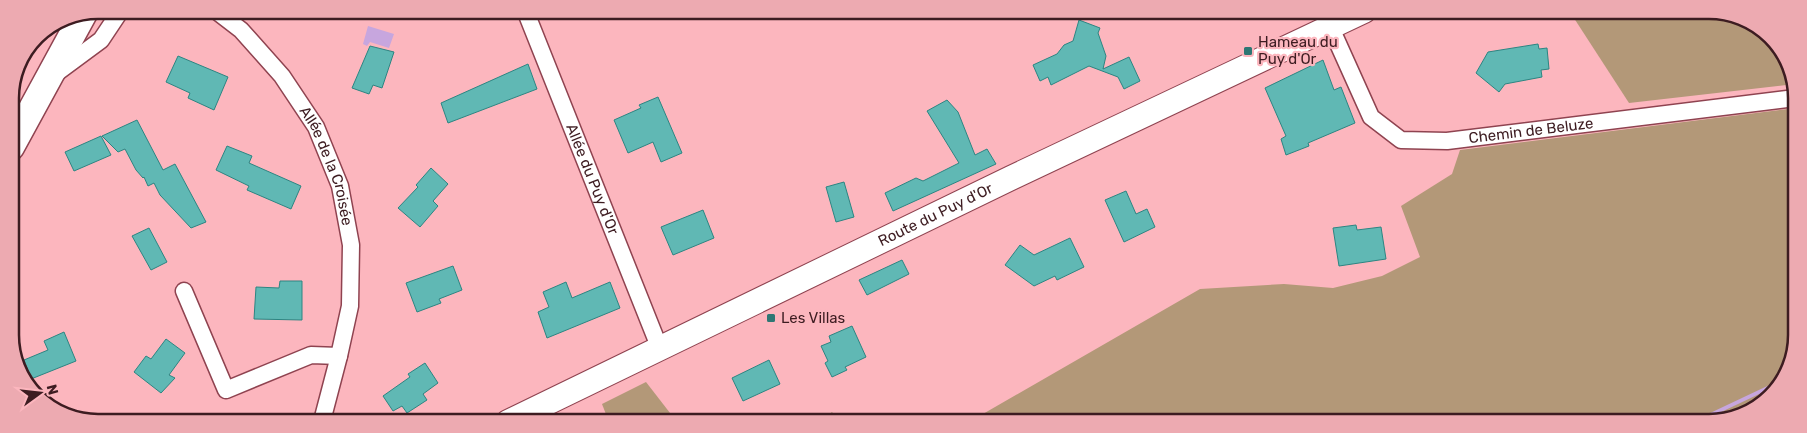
<svg xmlns="http://www.w3.org/2000/svg" width="1807" height="433" font-family="Rubik,sans-serif">
<rect width="100%" height="100%" fill="#fcb6be"/>
<g fill="#b39878">
<polygon points="1570,12 1727,12 1771,36 1795,80 1795,84 1629,103"/>
<polygon points="1795,108 1795,353 1767,401 1715,423 969,422 1200,289 1284,284 1333,288 1382,276 1420,257 1401,206 1452,174 1460,150"/>
<polygon points="646,382 677,422 609,422 602,404"/>
<polygon points="832,412 840,422 818,422"/>
</g>
<g fill="#c7a6de">
<polygon points="368,26 394,34 389,48 370,42 367,46 363,44"/>
<polygon points="1780,380 1776,386 1698,423 1689,423"/>
</g>
<g fill="#60b8b4" stroke="#2c8582">
<polygon points="1079,20 1100,28 1098,33 1106,56 1103,69 1129,57 1140,81 1124,89 1118,77 1089,66 1051,85 1048,77 1040,81 1033,65 1057,54 1064,45 1073,41"/>
<polygon points="1538,44 1539,49 1547,48 1549,69 1541,70 1542,77 1505,84 1499,92 1476,73 1488,52"/>
<polygon points="370,46 394,52 382,88 373,85 369,94 352,88"/>
<polygon points="178,56 228,77 214,110 188,98 190,93 166,82"/>
<polygon points="1323,60 1334,90 1341,87 1355,123 1308,143 1309,146 1286,155 1281,139 1286,136 1265,88"/>
<polygon points="528,64 537,89 448,123 441,103"/>
<polygon points="658,97 682,153 661,162 653,142 628,153 614,120 641,108 639,105"/>
<polygon points="947,100 958,112 975,155 987,149 996,164 893,211 885,193 916,178 923,181 959,163 927,111"/>
<polygon points="137,120 163,170 175,164 206,222 191,228 160,195 154,183 148,186 144,177 143,178 136,170 125,149 118,152 102,136"/>
<polygon points="101,136 111,155 74,171 65,152"/>
<polygon points="227,146 252,156 249,163 301,186 291,209 247,190 249,186 216,170"/>
<polygon points="431,168 448,184 433,201 438,206 420,227 398,208 418,187 416,185"/>
<polygon points="844,182 854,217 836,222 826,187"/>
<polygon points="1126,191 1136,214 1147,209 1155,227 1124,242 1105,200"/>
<polygon points="703,210 714,238 673,255 661,227"/>
<polygon points="1356,225 1357,230 1381,227 1386,259 1339,266 1333,228"/>
<polygon points="149,228 167,262 151,270 132,236"/>
<polygon points="1070,238 1084,267 1057,280 1055,276 1034,286 1005,265 1020,245 1034,255"/>
<polygon points="902,260 909,274 867,295 859,280"/>
<polygon points="453,266 462,290 439,299 441,303 417,312 406,283"/>
<polygon points="280,281 302,281 302,320 254,319 256,287 279,288"/>
<polygon points="566,282 572,298 610,282 620,308 547,338 538,312 549,307 543,292"/>
<polygon points="852,326 866,357 845,367 847,370 832,377 825,363 828,361 821,346 831,342 829,336"/>
<polygon points="64,332 76,361 31,379 24,360 48,350 44,341"/>
<polygon points="166,339 185,353 169,375 175,378 161,393 134,372 146,356 151,359"/>
<polygon points="769,360 780,384 743,401 732,378"/>
<polygon points="425,363 438,383 423,394 427,400 407,413 402,406 393,411 383,396 410,377 408,374"/>
</g>
<g fill="none" stroke-linecap="round" stroke-linejoin="round">
<defs>
<g id="street">
<path id="s1" d="M215,10L241,30L282,76L316,127L340,186L351,245L350,306L339,356L322,421"/>
<path id="s2" d="M525,10L660,349"/>
<path id="s3" d="M1331,28L1371,117L1401,140L1447,141L1795,98"/>
<polyline points="55,74 101,40 121,10"/>
<polyline points="184,291 226,390 311,355 339,356"/>
</g>
<g id="secondary">
<path id="s4" d="M508,422L1011,178L1364,11"/>
</g>
<polyline id="primary" points="11,147 84,13"/>
</defs>
<use href="#street" stroke="#8f4350" stroke-width="19"/>
<use href="#secondary" stroke="#8f4350" stroke-width="26"/>
<use href="#primary" stroke="#8f4350" stroke-width="29"/>
<use href="#street" stroke="#fff" stroke-width="16"/>
<use href="#secondary" stroke="#fff" stroke-width="24"/>
<use href="#primary" stroke="#fff" stroke-width="26"/>
</g>
<g fill="#2e7774" stroke="#fcb6be" stroke-width="2">
<rect x="1243" y="46" width="10" height="10" rx="2.5"/>
<rect x="766" y="313" width="10" height="10" rx="2.5"/>
</g>
<g text-anchor="middle" dominant-baseline="central" stroke-width="4.5" stroke-linejoin="round" paint-order="stroke">
<g font-size="15" fill="#3d1c21" stroke="#fcb6be" text-anchor="start">
<text x="1258" y="42">Hameau du<tspan x="1258" dy="17">Puy d'Or</tspan></text>
<text x="781" y="318">Les Villas</text>
</g>
<g font-size="15" fill="#3d1c21" stroke="#fcb6be">
<text stroke="none"><textPath href="#s3" startOffset="266">Chemin de Beluze</textPath></text>
<text stroke="none"><textPath href="#s1" startOffset="196">Allée de la Croisée</textPath></text>
<text stroke="none"><textPath href="#s2" startOffset="182">Allée du Puy d'Or</textPath></text>
<text stroke="none"><textPath href="#s4" startOffset="475">Route du Puy d'Or</textPath></text>
</g>
</g>
<path d="M0 0H1807V433H0ZM98 19H1709A79 79 0 0 1 1788 98V335A79 79 0 0 1 1709 414H98A79 79 0 0 1 19 335V98A79 79 0 0 1 98 19Z" fill="#edaab1" fill-rule="evenodd"/>
<path fill="none" stroke="#3d1c21" stroke-width="2.5" d="M98 19H1709A79 79 0 0 1 1788 98V335A79 79 0 0 1 1709 414H98A79 79 0 0 1 19 335V98A79 79 0 0 1 98 19Z"/>
<g transform="translate(40 393) rotate(75)" stroke="#fcb6be" stroke-width="4" paint-order="stroke">
<path d="M0-4L9 19L0 12L-9 19Z" fill="#3d1c21"/>
<text y="-8" font-size="14" font-weight="bold" text-anchor="middle" fill="#3d1c21">N</text>
</g>
</svg>
